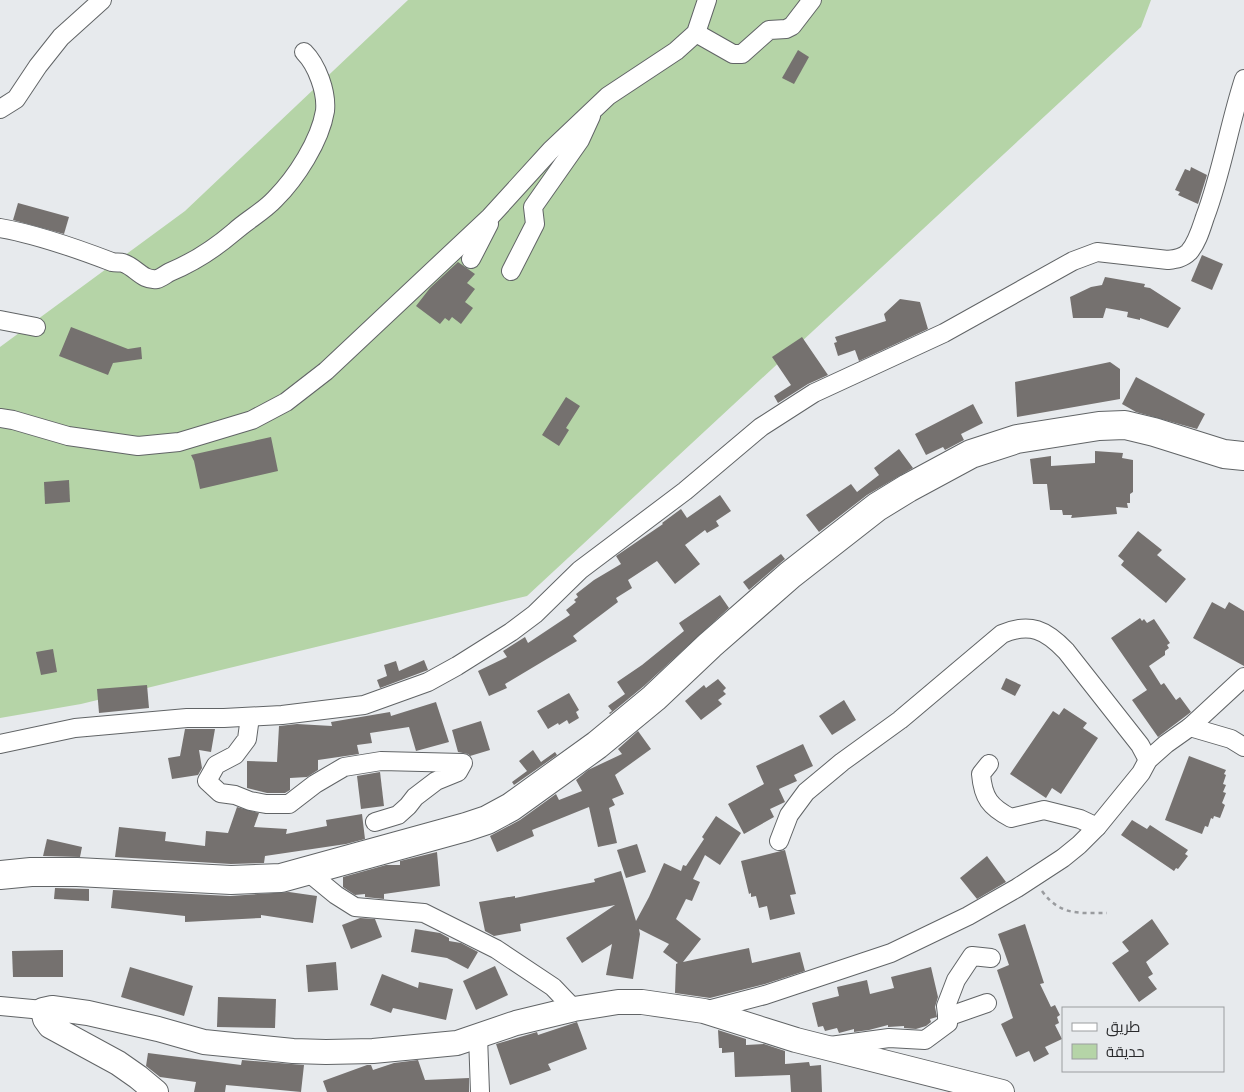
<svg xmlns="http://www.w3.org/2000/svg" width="1244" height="1092" font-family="Overpass,Cairo,sans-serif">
<rect width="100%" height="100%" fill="#e7eaed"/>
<polygon fill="#b5d4a7" points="408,0 1151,0 1141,27 527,596 81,704 0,718 0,347 185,211"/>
<g fill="#75716f">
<polygon points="798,50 809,57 794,84 782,78"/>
<polygon points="1191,167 1207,175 1198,204 1178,195 1180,192 1175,190 1185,169 1190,171"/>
<polygon points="18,203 69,217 64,234 13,220"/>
<polygon points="1202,255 1223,264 1212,290 1191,281"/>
<polygon points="458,262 475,274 467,283 475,289 465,302 473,308 461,324 452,317 449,321 445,318 440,324 416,306 430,288"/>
<polygon points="1105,277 1145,284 1144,287 1150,288 1181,308 1168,328 1140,318 1140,320 1127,317 1128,312 1106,308 1103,318 1073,318 1070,297 1091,287 1102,285"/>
<polygon points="900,299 920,302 928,329 859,361 855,350 838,356 834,343 837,342 835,337 886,321 884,314"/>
<polygon points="71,327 128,349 141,347 142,359 113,363 108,375 59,356"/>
<polygon points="802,337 828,375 808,384 778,403 774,396 791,385 772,357"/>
<polygon points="1110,362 1120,369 1120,399 1017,417 1015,382"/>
<polygon points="1136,377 1205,414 1197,429 1136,412 1122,404"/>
<polygon points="566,397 580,406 566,428 569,430 559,446 542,435"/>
<polygon points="973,404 983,423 961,434 964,440 945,450 943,447 926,455 915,434"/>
<polygon points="271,437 278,471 200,489 194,461 191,455"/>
<polygon points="899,449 913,468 867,495 819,532 806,515 851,484 857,492 879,475 874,468"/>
<polygon points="1095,451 1123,453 1122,458 1133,460 1133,492 1130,494 1130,503 1127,503 1128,508 1116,507 1117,514 1071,518 1072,515 1063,515 1062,510 1050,510 1047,484 1033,484 1030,459 1051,456 1051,466 1095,463"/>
<polygon points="69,480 70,502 45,504 44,482"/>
<polygon points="720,495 731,511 716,521 719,526 707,533 705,530 685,545 700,564 675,584 657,561 628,580 632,588 616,598 618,602 573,636 577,641 505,684 507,688 489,696 478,671 507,657 503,651 525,637 528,643 570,615 566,610 576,602 574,600 578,597 576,594 594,580 621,564 616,556 663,524 662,523 681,509 687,518"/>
<polygon points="1138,531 1162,550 1157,555 1186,579 1166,603 1121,565 1124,561 1118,556"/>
<polygon points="781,554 785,559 749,590 743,582"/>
<polygon points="720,595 729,608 644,686 610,714 609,713 612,711 608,706 625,694 617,682 642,665 684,631 679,623"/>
<polygon points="1212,602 1225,609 1229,602 1244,611 1244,666 1193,638"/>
<polygon points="1140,618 1142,621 1144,619 1147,623 1154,619 1170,643 1167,645 1169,648 1165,651 1165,655 1149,666 1161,685 1164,683 1176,700 1180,697 1191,712 1158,737 1132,700 1147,690 1111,638"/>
<polygon points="53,649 57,672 41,675 36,652"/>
<polygon points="424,660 428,670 380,688 377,680 387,676 384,665 396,661 399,671"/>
<polygon points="1006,678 1021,685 1015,696 1001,689"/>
<polygon points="718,679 726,688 723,691 726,694 718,700 722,704 701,720 685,701 704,685 706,688"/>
<polygon points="147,685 149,708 99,713 97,689"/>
<polygon points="569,693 579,710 576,712 579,718 569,724 567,720 559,725 558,723 548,729 537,711"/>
<polygon points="844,700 856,720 832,735 819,716"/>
<polygon points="436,702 449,742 416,751 409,727 370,733 372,743 357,745 359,754 318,760 318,770 307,777 290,778 290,790 285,793 267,793 247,788 247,761 277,762 279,726 297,724 332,726 331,722 390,712 391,716"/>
<polygon points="1064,708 1087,723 1083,728 1098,738 1061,794 1052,788 1046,798 1010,774 1053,711 1059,715"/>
<polygon points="481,721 490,750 470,756 468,754 458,752 452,730"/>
<polygon points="185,729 215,729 211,752 199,750 202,768 198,775 172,779 168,758 180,756"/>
<polygon points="638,731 651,749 615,775 624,794 612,799 615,805 609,808 617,843 598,847 589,807 532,830 534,836 497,852 490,836 520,820 556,794 559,800 582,791 576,780 588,770 622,754 618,749"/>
<polygon points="803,744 813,766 794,775 797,781 779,789 785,802 770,809 774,817 744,834 728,804 764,784 756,766"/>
<polygon points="533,750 541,762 555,752 557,755 514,785 512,782 527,771 519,761"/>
<polygon points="1189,756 1226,770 1224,774 1226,775 1223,784 1226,785 1223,792 1226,793 1222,803 1225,805 1220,818 1214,816 1213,819 1211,818 1208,827 1205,826 1202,834 1165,820"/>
<polygon points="380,772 384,806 361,809 357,776"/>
<polygon points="237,807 259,813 254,827 287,829 286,834 327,826 326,820 362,814 365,839 346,844 265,856 264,863 231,864 115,857 119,827 166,832 165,841 205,846 206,831 228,833"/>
<polygon points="716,816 741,833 720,865 705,855 693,879 700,882 692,901 686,899 676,919 701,939 683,962 749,948 752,963 800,952 805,971 765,984 710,998 675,993 676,964 678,963 663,952 669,944 639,929 640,934 633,979 606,975 612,944 582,963 566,938 615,905 520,924 521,931 494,936 485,931 479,902 515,896 515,898 595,882 594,879 621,871 636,921 649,897 664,863 681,871 683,865 686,866 704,839 702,837"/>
<polygon points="1132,820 1147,829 1150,825 1188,850 1185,854 1188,856 1178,869 1176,868 1174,871 1121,835"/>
<polygon points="47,839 82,847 80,857 43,856"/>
<polygon points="637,844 646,872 626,878 617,850"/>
<polygon points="785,850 796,894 790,895 795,914 770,920 767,906 759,908 756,896 751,897 751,893 749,894 741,861"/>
<polygon points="437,852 440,886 384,894 384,899 365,897 365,894 355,895 343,887 343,877 386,865 400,865 400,861"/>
<polygon points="987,856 1006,882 977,899 960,878"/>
<polygon points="55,888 89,889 89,901 54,899"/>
<polygon points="113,890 230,896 289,892 317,896 313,923 261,915 261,918 185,922 185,916 111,908"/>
<polygon points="360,918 375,919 382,937 351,949 342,925"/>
<polygon points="1152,919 1169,944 1146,962 1153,974 1148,977 1157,989 1139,1002 1112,963 1129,951 1122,942"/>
<polygon points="1025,924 1044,983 1040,984 1051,1007 1055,1005 1060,1015 1057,1017 1059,1023 1055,1025 1062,1039 1045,1047 1049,1054 1034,1062 1029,1051 1016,1057 1001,1024 1013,1018 997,970 1009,965 998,934"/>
<polygon points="415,929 440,933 449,938 449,941 461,943 478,952 468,969 447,958 411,952"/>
<polygon points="63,950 63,977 13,977 12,951"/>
<polygon points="336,962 338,990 308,992 306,965"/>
<polygon points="495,966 508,995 476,1010 463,981"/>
<polygon points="130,967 193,986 184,1016 121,997"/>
<polygon points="931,967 938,997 935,1007 937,1017 930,1019 931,1022 926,1026 916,1029 904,1028 904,1026 888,1027 888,1025 869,1030 854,1032 854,1029 839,1033 837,1028 825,1031 823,1026 818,1027 812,1003 839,996 837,987 867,980 870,994 894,988 891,977"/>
<polygon points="382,974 418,988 419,982 453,989 446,1020 393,1008 391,1013 370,1005"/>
<polygon points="218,997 276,999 275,1028 217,1027"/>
<polygon points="577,1022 587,1049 548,1064 551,1070 510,1085 496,1044 537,1032 538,1035"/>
<polygon points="718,1030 746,1039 746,1045 764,1044 785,1051 785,1064 809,1062 810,1066 821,1065 822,1092 791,1092 790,1075 735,1077 734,1052 722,1053 722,1048 719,1048"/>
<polygon points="148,1053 241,1065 242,1060 304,1065 301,1092 226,1085 225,1092 194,1092 196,1082 160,1077 146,1066"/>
<polygon points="418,1060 425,1080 469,1078 469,1092 327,1092 323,1081 367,1065 371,1065 373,1070 394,1063"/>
</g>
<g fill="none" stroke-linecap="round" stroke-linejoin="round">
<defs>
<g id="street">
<polyline points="696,33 733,54 742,54 769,30 786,29 792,26 812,0"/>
<polyline points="0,109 16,99 38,66 61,37 102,0"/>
<path d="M0,228C36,234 78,249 112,262C116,263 120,262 123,263C136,267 142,281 157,279C161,278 166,274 170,272C194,262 214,249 234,232C247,220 263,212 275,199C296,178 320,141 325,111C327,92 317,65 304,52"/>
<polyline points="471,259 489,224"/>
<polyline points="511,271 535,224 533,207 580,140 591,116"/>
<polyline points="0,320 36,327"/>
<polyline points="0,418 13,420 68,436 138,446 179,442 252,420 286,402 326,371 490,217 551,150 608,96 676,51 696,33 707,0"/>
<polyline points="250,717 247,739 235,755 216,765 207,781 220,793 235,795 250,801 266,804 289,804 315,784 344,767 381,761 463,763 458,772 436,781 415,797 408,806 398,815 375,822"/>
<polyline points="1190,727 1231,739 1244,747"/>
<path d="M0,744L75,728L187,718H224L282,715L364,705L428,682L457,666L511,632L535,614L580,570L685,491L761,427L814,393L944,333L1073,261L1097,252L1168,260C1176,259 1183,258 1189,252C1197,243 1201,229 1205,217C1222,172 1229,125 1244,79"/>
<path d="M989,764L981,774C983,798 990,807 1011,818L1044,810L1080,819L1097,827"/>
<path d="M779,841L789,815L806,792L842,762L900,720L1002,634C1030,622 1046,630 1066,651L1140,745L1148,760"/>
<polyline points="308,872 336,895 355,907 424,913 496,949 553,987 574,1009"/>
<polyline points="0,1006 43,1010"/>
<polyline points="704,1011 765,995 891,953 968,916 1017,888 1063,858 1079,845 1097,827 1141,773 1148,760 1166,744 1190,727 1244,677"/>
<polyline points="947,1017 987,1003"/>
<polyline points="478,1036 480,1092"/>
<polyline points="830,1046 889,1038 925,1040 948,1023 946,1006 956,980 972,956 991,958"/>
</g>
<polyline id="secondary" points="156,1092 138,1077 118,1063 50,1026 45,1019 43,1010 52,1008 88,1013 158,1029 204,1042 293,1051 326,1052 373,1051 457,1043 516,1023 574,1009 618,1002 642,1002 704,1011 796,1040 1002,1092"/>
<polyline id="primary" points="0,875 31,872 77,872 231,880 281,878 466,827 487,820 511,807 597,745 654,698 710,645 790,575 877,507 908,488 971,454 1017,439 1099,426 1125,425 1154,432 1224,454 1244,456"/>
</defs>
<use href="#street" stroke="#616466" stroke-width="20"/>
<use href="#secondary" stroke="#616466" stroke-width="26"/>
<use href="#primary" stroke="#616466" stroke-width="30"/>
<path stroke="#999b9e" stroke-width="2.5" stroke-dasharray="4 4" stroke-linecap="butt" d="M1042,891C1060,916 1079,913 1107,913"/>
<use href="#street" stroke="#fff" stroke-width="18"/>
<use href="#secondary" stroke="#fff" stroke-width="24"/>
<use href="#primary" stroke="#fff" stroke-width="28"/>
</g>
<rect x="1062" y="1007" width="162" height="65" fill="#e7eaed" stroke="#9b9da0"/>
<rect x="1072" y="1023" width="25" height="8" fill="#ffffff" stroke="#9b9da0"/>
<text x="1106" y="1032" font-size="15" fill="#292a2c">طريق</text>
<rect x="1072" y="1044" width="25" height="15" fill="#b5d4a7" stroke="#9b9da0"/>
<text x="1106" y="1057" font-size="15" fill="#292a2c">حديقة</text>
</svg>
